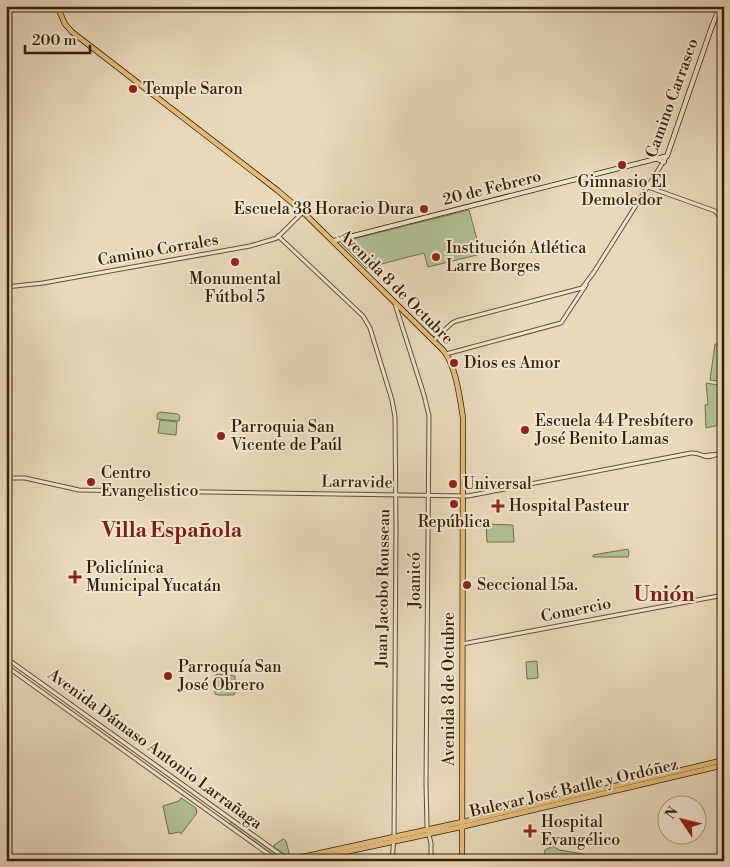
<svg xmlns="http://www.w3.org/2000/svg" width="730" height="867" font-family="'Libre Bodoni',serif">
<rect width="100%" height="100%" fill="#e9d9ba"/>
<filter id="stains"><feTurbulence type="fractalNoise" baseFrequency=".004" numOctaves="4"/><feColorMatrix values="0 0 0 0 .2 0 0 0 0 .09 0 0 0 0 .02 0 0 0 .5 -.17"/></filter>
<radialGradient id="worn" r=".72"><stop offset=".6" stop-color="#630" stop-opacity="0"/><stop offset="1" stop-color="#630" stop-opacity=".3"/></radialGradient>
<g fill="#b1c094" stroke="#74704c">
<polygon points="469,210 481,254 428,267 424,253 366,268 341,243 341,242"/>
<polygon points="715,344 724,345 724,382 710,380"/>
<polygon points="706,383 724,386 724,424 706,428 705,405 708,404"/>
<polygon points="160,412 178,414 180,416 179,421 157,419 157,414"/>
<polygon points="160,420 177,422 176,435 158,433"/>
<polygon points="486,524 513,525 514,542 487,542"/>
<polygon points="628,549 629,554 628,557 593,557 593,555"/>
<polygon points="537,661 538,678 527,679 526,662"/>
<polygon points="217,674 235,676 235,693 234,695 218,695 215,694 215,676"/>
<polygon points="181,798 196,808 197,813 181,834 179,832 169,834 163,806 179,801"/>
<polygon points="231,822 233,822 284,859 279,860 231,825 230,824"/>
<polygon points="283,839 284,839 286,841 290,856 289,858 274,847 274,845"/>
<polygon points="553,846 559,850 583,854 583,856 579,861 562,861 546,858 544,855 545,850"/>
</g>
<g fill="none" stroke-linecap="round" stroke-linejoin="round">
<defs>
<g id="tertiary">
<polyline points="648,187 715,211 724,221"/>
<polyline points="278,236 363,316 370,328 392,400 395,417 396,527 394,837 392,861"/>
<polyline points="6,287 43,283 250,246 277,238 303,212"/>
<polyline points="395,304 424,395 429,416 426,784 427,827 431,843 431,861"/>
<polyline points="433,341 452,323 456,321 582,288 594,272 667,156"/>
<polyline points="446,354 561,323 586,285"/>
<polyline points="704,456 709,455 724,454"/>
<path d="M6,478H25L79,490L468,496L691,453C702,452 703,460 715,455"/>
<polyline points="462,644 724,595"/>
<polyline points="6,658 288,860"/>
<polyline points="6,666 278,861"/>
<path d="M429,834C433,828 442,830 448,826"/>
</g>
<g id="secondary">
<polyline points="657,159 664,162"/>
<polyline points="333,241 667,156 711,29 720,6"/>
</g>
<g id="primary">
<path d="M57,6L65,24L72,32L277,190L303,212L443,350C456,365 460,399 463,418L462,861"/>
<polyline points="284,861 471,820 724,760"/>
<polyline points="304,861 461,827 724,765"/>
</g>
</defs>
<use href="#tertiary" stroke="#644e32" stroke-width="5"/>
<use href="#secondary" stroke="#371f04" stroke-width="5.5"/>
<use href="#primary" stroke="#371f04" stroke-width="6"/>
<use href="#tertiary" stroke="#f1e6d2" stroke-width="3"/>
<use href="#secondary" stroke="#f1e6d2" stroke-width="4"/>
<use href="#primary" stroke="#e4bc7d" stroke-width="4.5"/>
</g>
<g fill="#8f2418" stroke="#f1e6d2" stroke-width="2">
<circle cx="133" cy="89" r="5"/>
<circle cx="622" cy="165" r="5"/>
<circle cx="424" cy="209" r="5"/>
<circle cx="436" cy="257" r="5"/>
<circle cx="235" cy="262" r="5"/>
<circle cx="454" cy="363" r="5"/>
<circle cx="525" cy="430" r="5"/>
<circle cx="221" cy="436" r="5"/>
<circle cx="91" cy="482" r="5"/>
<circle cx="453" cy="484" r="5"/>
<circle cx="454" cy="504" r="5"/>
<path d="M495.5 498.5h5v5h5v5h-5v5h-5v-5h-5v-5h5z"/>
<path d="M72.5 569.5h5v5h5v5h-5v5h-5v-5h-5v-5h5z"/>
<circle cx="467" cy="585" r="5"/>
<circle cx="168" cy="676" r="5"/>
<path d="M527.5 823.5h5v5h5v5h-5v5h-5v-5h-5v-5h5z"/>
</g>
<g text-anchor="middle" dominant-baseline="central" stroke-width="4" stroke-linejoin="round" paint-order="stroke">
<g font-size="16" fill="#371f04" stroke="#f1e6d2" text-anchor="start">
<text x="143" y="89">Temple Saron</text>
<text x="622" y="182" text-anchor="middle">Gimnasio El<tspan x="622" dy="18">Demoledor</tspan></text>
<text x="414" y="209" text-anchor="end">Escuela 38 Horacio Dura</text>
<text x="446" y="248">Institución Atlética<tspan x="446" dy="18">Larre Borges</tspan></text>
<text x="235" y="279" text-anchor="middle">Monumental<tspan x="235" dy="18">Fútbol 5</tspan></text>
<text x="464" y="363">Dios es Amor</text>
<text x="535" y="421">Escuela 44 Presbítero<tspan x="535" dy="18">José Benito Lamas</tspan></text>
<text x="231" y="427">Parroquia San<tspan x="231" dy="18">Vicente de Paúl</tspan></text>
<text x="101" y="473">Centro<tspan x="101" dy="18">Evangelistico</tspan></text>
<text x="463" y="484">Universal</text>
<text x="509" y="506">Hospital Pasteur</text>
<text x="454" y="522" text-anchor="middle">República</text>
<text x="86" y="568">Policlínica<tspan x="86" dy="18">Municipal Yucatán</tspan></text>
<text x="477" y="585">Seccional 15a.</text>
<text x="178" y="667">Parroquía San<tspan x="178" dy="18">José Obrero</tspan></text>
<text x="541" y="822">Hospital<tspan x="541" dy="18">Evangélico</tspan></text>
</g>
<g font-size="16" fill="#371f04" stroke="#f1e6d2">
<text transform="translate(672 98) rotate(-70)">Camino Carrasco</text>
<text transform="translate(492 188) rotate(-14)">20 de Febrero</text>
<text transform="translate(158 250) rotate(-10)">Camino Corrales</text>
<text transform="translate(396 287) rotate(45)">Avenida 8 de Octubre</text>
<text transform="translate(357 482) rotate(1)">Larravide</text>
<text transform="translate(415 580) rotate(-90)">Joanicó</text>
<text transform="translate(383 588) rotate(-89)">Juan Jacobo Rousseau</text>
<text transform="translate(576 610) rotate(-11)">Comercio</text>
<text transform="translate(449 689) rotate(-90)">Avenida 8 de Octubre</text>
<text transform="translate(155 749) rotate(36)">Avenida Dámaso Antonio Larrañaga</text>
<text transform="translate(574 788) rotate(-13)">Bulevar José Batlle y Ordóñez</text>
</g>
<g font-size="21" font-weight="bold" fill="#7a1f14" stroke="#f1e6d2">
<text x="172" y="531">Villa Española</text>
<text x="664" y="595">Unión</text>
</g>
</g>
<rect width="730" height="867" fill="none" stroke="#e9d9ba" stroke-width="25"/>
<rect x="8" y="8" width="715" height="852" fill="none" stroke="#371f04" stroke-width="2.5"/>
<rect x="12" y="12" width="705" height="842" fill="none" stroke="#371f04"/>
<g transform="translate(682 820) rotate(305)"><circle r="24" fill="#f1e6d2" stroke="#a79680"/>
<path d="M0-4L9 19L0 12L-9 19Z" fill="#8f2418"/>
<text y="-8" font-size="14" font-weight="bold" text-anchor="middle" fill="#371f04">N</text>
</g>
<path d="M25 45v8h65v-8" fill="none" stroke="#371f04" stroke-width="2.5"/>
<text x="32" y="45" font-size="15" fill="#371f04" stroke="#f1e6d2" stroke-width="4" paint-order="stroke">200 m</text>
<rect width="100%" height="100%" filter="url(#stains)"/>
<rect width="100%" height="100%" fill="url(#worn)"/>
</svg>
